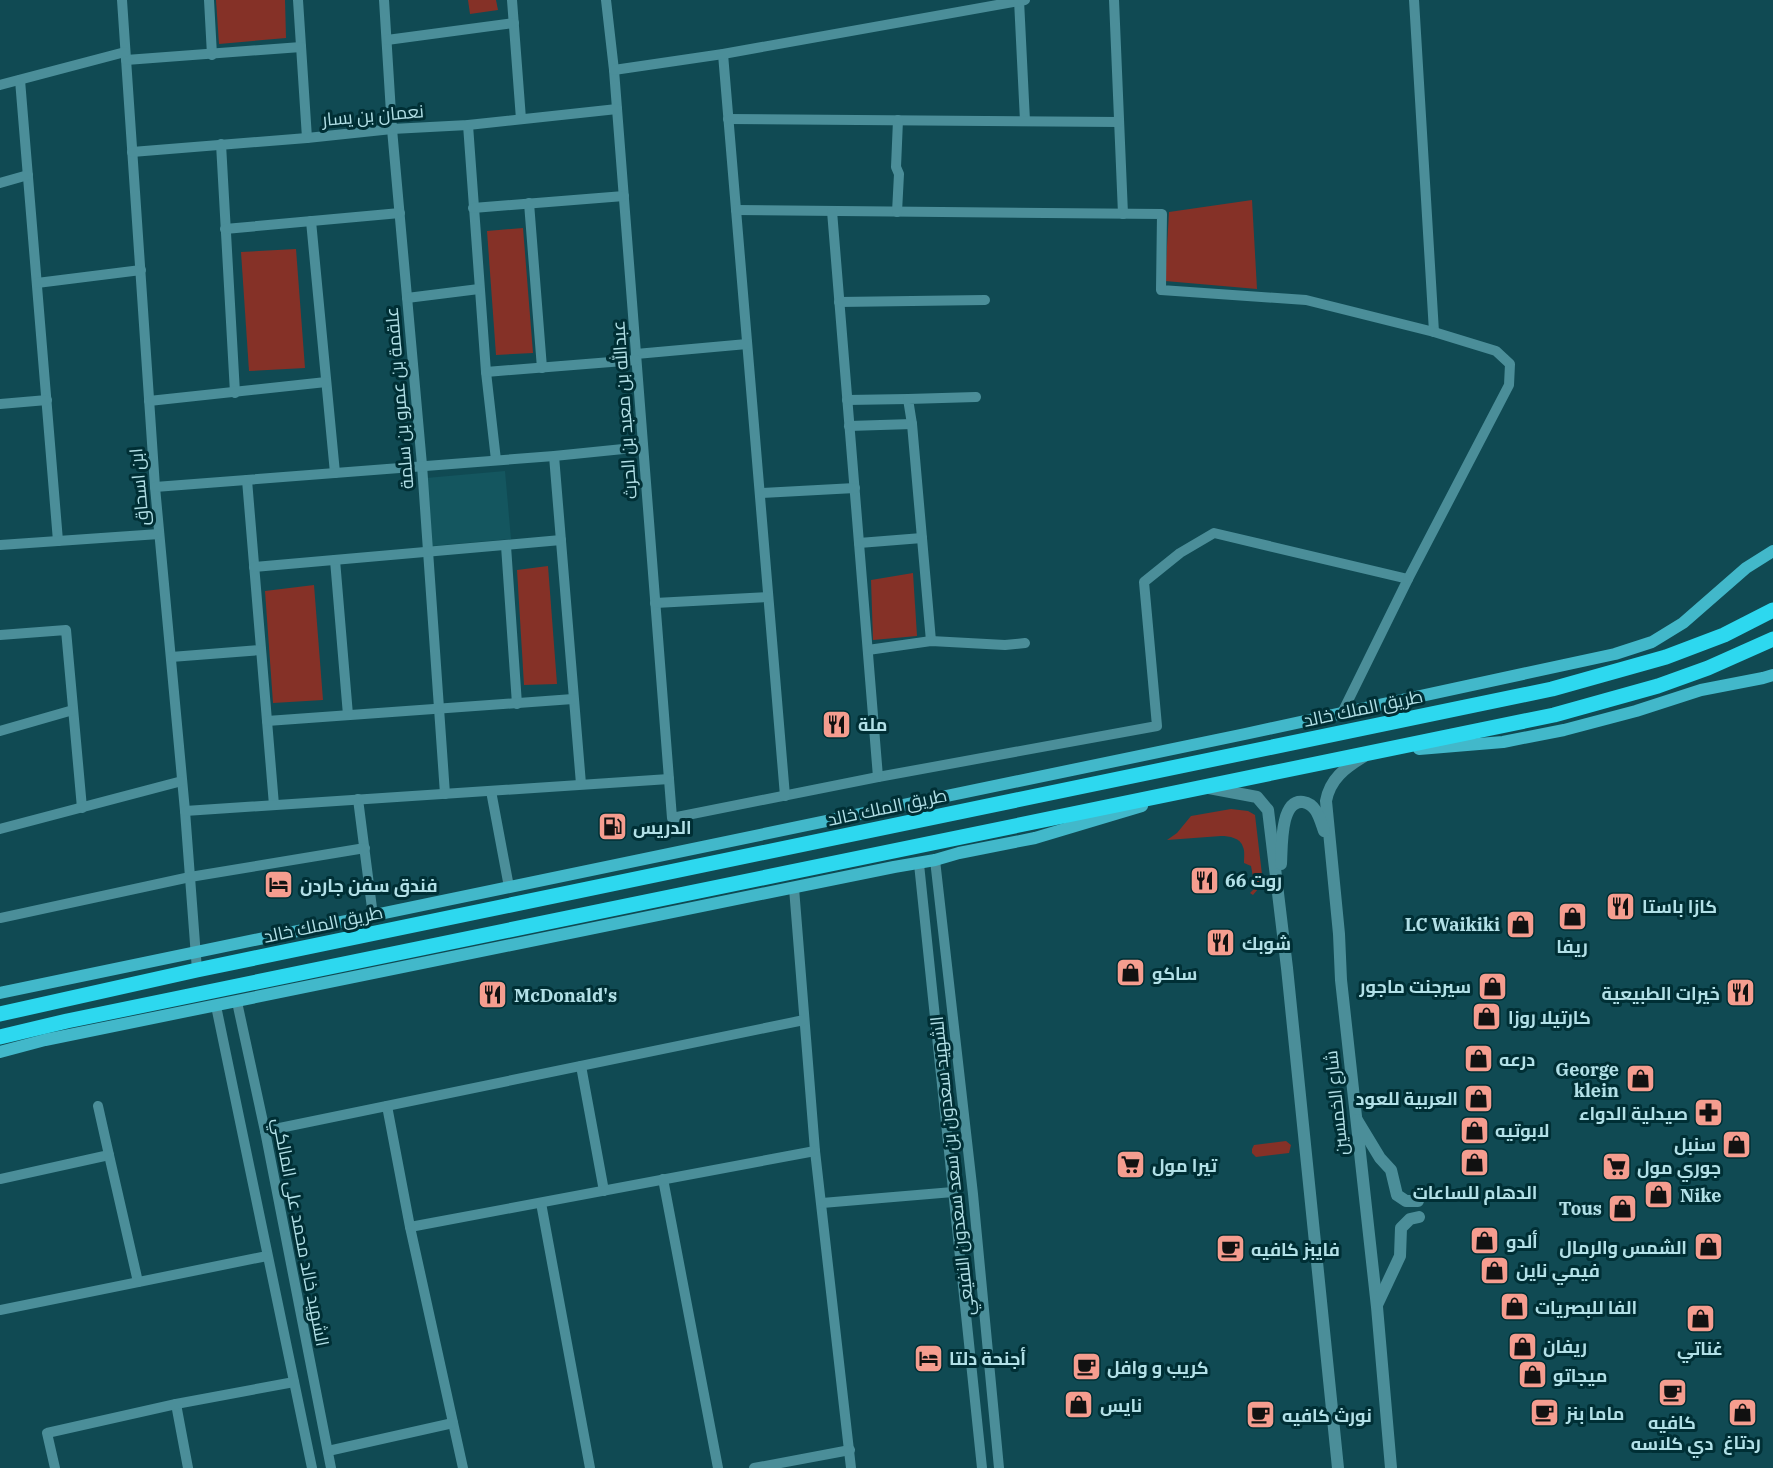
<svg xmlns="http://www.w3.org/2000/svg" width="1773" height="1468" font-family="'IBM Plex Serif',Cairo,serif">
<rect width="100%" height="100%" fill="#104a53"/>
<polygon fill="#14565f" points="505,471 511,539 432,546 426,478"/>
<g fill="#853127">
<polygon points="216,0 285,0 286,38 219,44"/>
<polygon points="468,0 496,0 498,10 470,14"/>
<polygon points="1252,200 1257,289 1165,281 1169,212"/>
<polygon points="523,228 533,353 496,355 487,231"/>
<polygon points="296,249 305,368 249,371 241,252"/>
<polygon points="548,566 557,684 524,685 517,570"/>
<polygon points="913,573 917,636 873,640 871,580"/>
<polygon points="314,585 323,700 273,703 265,591"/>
<path d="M1231,809L1248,811L1255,815L1263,883L1253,895L1250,893L1255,888L1251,866L1244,863C1244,858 1245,851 1243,847C1241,838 1229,836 1221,836L1167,840L1177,833L1191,816Z"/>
<polygon points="1286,1141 1291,1145 1289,1153 1256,1157 1252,1153 1252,1149 1254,1145"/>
</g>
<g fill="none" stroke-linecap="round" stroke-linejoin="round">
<g stroke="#4b8e99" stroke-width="10">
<polyline points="122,0 155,487 185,811 197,970"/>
<polyline points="209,0 212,55"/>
<polyline points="298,0 307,138"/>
<polyline points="384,0 392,129 422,465 445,794"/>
<polyline points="512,0 521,119"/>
<polyline points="606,0 614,70 672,818 878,777 1157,726 1144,582 1180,553 1214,533 1408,579 1342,713"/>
<polyline points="1019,0 1025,121"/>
<polyline points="1114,0 1123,214"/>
<polyline points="1414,0 1434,332"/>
<polyline points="387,40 514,23"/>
<polyline points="723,54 785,796"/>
<polyline points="126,60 301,47"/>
<polyline points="614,70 723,54 1025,0"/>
<polyline points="20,80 58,541"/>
<polyline points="0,85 125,52"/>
<polyline points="728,119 1119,122"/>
<polyline points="468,125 486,372 496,460"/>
<polyline points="221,144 235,393"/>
<polyline points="132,152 307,138 392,129 468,125 617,109"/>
<polyline points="0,183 28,175"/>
<polyline points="529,203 542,368"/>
<polyline points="473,208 624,196"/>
<polyline points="736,210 1162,214 1161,290 1306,300 1434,332 1496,351 1510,364 1509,385 1408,579"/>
<polyline points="832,211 878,777"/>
<polyline points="897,212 899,174 896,167 898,120"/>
<polyline points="311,221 335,473"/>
<polyline points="225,229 400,213"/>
<polyline points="37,283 141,270"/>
<polyline points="407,298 479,289"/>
<polyline points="839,302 985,300"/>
<polyline points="636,354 747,344"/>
<polyline points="486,372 636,360"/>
<polyline points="847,400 908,399"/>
<polyline points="149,401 326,382"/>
<polyline points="0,404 47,400"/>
<polyline points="849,426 912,424"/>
<polyline points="554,456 581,784"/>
<polyline points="247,480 274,805"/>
<polyline points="155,487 554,456 643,447"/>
<polyline points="760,493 855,488"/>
<polyline points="859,543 922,538"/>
<polyline points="0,545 159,534"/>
<polyline points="506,546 517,704"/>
<polyline points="335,560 348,715"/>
<polyline points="254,567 561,540"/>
<polyline points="655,603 768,597"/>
<polyline points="0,635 66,630 82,808"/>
<polyline points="931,641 912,424 908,399 976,397"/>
<polyline points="868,650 931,641 1005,645 1025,643"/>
<polyline points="171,657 261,650"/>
<polyline points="267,721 573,699"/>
<polyline points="0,731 73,710"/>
<polyline points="491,791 509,887"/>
<polyline points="358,799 373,916"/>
<polyline points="185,811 669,779"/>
<polyline points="0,829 182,781"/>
<polyline points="935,860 973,1194 999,1468"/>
<polyline points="919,864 982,1468"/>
<polyline points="794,888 815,1151 851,1468"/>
<polyline points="0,918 190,877 365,848"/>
<polyline points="237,1002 265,1131 331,1468"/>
<polyline points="216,1006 312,1468"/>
<polyline points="581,1066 604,1191"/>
<polyline points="387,1106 410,1227 463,1468"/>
<polyline points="265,1131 804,1020"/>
<polyline points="109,1155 138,1282"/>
<polyline points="0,1179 109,1155 98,1106"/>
<polyline points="663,1179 718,1468"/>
<polyline points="541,1203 590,1468"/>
<polyline points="822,1203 953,1192"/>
<polyline points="410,1227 815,1151"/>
<polyline points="0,1310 267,1256"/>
<polyline points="176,1404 188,1468"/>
<polyline points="328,1451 453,1423"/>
<polyline points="55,1468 47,1433 176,1404 294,1382"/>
<polyline points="754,1468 850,1450"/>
</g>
<g stroke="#4b8e99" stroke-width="12">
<path d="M1363,757C1345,768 1330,779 1326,801L1339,934L1341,980L1377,1307L1391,1468"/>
<polyline points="1209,788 1257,797 1268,810 1287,968 1338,1468"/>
<path d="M1281,864C1282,848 1280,799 1303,802C1317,804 1320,820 1324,831"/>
<polyline points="1357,1120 1380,1158 1391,1170 1397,1195 1406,1201 1418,1201"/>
<polyline points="1377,1305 1400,1256 1401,1228 1410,1219 1419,1217"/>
</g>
<g stroke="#42b8ca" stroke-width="12">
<polyline points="1419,749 1503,742 1564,730 1636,711 1701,690 1763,678 1773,675"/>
<polyline points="0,993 1245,734 1615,654 1652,642 1683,623 1746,568 1773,551"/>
<polyline points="0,1052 45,1040 894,867 935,860 959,853 1035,838 1142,806"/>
</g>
<g stroke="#2dd8ef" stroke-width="15">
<polyline points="0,1014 197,970 1552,689 1666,657 1724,635 1773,610"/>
<polyline points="0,1037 67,1021 1554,715 1658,686 1708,668 1773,639"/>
</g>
</g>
<defs>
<symbol id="restaurant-square" viewBox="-11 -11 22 22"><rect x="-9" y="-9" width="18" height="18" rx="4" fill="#f59d8f" stroke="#002f35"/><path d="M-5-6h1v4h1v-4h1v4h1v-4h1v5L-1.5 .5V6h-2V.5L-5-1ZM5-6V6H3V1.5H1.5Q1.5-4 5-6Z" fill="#111"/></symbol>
<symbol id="fuel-square" viewBox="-11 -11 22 22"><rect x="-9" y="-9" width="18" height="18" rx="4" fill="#f59d8f" stroke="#002f35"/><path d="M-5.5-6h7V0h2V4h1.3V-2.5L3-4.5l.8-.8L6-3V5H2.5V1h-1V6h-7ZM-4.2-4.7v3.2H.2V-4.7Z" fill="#111"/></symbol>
<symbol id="hotel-square" viewBox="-11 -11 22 22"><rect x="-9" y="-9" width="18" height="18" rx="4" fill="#f59d8f" stroke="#002f35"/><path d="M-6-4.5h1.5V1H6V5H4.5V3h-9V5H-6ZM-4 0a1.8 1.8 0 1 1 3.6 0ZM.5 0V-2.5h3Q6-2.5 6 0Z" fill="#111"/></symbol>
<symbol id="shop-square" viewBox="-11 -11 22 22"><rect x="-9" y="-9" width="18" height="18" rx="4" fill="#f59d8f" stroke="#002f35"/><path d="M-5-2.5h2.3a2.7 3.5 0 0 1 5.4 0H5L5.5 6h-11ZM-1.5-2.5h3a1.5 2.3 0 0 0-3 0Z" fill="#111"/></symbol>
<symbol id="pharmacy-square" viewBox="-11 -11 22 22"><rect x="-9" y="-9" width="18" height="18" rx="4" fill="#f59d8f" stroke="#002f35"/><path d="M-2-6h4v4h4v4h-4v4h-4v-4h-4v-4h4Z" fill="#111"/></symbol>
<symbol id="supermarket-square" viewBox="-11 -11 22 22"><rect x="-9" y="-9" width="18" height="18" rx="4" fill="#f59d8f" stroke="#002f35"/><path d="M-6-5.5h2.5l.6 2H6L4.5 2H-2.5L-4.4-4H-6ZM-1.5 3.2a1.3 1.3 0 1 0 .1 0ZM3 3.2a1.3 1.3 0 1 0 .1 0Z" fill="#111"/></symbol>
<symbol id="cafe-square" viewBox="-11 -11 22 22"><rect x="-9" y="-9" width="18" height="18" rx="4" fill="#f59d8f" stroke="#002f35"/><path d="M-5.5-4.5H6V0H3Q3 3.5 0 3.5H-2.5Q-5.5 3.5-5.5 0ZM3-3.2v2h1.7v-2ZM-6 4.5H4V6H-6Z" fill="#111"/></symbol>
</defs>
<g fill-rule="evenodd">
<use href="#restaurant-square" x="820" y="708" width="33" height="33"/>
<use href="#fuel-square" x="596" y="810" width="33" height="33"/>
<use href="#restaurant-square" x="1188" y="864" width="33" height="33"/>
<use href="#hotel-square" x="262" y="868" width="33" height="33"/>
<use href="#restaurant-square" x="1604" y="890" width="33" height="33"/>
<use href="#shop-square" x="1556" y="900" width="33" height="33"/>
<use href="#shop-square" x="1504" y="908" width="33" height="33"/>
<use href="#restaurant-square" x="1204" y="926" width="33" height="33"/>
<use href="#shop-square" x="1114" y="956" width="33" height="33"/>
<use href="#shop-square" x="1476" y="970" width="33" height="33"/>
<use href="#restaurant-square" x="1724" y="976" width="33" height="33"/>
<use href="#restaurant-square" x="476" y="978" width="33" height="33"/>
<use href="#shop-square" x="1470" y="1000" width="33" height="33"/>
<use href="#shop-square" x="1462" y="1042" width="33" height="33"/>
<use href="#shop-square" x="1624" y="1062" width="33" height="33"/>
<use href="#shop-square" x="1462" y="1082" width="33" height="33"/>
<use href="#pharmacy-square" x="1692" y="1096" width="33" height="33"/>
<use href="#shop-square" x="1458" y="1114" width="33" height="33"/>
<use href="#shop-square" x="1720" y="1128" width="33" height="33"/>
<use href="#shop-square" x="1458" y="1146" width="33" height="33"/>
<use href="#supermarket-square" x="1114" y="1148" width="33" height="33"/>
<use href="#supermarket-square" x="1600" y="1150" width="33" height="33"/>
<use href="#shop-square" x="1642" y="1178" width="33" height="33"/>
<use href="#shop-square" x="1606" y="1192" width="33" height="33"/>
<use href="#shop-square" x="1468" y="1224" width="33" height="33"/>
<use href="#shop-square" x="1692" y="1230" width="33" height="33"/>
<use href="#cafe-square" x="1214" y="1232" width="33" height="33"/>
<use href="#shop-square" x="1478" y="1254" width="33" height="33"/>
<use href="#shop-square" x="1498" y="1290" width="33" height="33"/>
<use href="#shop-square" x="1684" y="1302" width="33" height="33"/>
<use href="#shop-square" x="1506" y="1330" width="33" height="33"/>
<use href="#hotel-square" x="912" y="1342" width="33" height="33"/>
<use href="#cafe-square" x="1070" y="1350" width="33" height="33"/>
<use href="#shop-square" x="1516" y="1358" width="33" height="33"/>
<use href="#cafe-square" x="1656" y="1376" width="33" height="33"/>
<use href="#shop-square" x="1062" y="1388" width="33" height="33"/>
<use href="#cafe-square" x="1528" y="1396" width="33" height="33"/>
<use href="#shop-square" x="1726" y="1396" width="33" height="33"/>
<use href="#cafe-square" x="1244" y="1398" width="33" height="33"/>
</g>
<g text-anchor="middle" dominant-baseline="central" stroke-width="6" stroke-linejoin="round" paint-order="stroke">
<g font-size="18" fill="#b2e0e7" stroke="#002f35">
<text transform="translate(373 115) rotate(-5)">نعمان بن يسار</text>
<text transform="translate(399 398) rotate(-95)">علقمة بن عمرو بن سلمة</text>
<text transform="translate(624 410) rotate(-94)">عبدالله بن معبد بن الحرث</text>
<text transform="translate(139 487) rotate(-95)">ابن اسحاق</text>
<text transform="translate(1363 708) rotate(-12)">طريق الملك خالد</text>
<text transform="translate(887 807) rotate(-12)">طريق الملك خالد</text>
<text transform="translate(323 924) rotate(-12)">طريق الملك خالد</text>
<text transform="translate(1336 1103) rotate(-96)">شارع الخمسين</text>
<text transform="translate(952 1166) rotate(-96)">الشهيد سعدون بن سعد سعدون النفيعي</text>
<text transform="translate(301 1232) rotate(79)">الشهيد خالد محمد على المالكي</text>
</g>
<g font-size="18" font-weight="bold" fill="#b2e0e7" stroke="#002f35" text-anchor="start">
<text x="858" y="724">ملة</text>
<text x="633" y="827">الدريس</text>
<text x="1225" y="880">روت 66</text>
<text x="300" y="885">فندق سفن جاردن</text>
<text x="1642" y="906">كازا باستا</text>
<text x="1500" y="924" text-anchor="end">LC Waikiki</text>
<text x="1242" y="943">شوبك</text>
<text x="1572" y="946" text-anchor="middle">ريفا</text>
<text x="1152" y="973">ساكو</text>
<text x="1471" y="986" text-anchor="end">سيرجنت ماجور</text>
<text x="1720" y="993" text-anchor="end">خيرات الطبيعية</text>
<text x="514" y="995">McDonald's</text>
<text x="1508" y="1017">كارتيلا روزا</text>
<text x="1499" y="1059">درعه</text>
<text x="1619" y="1069" text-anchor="end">George<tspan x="1619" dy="21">klein</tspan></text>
<text x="1458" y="1098" text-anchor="end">العربية للعود</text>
<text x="1688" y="1113" text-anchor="end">صيدلية الدواء</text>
<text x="1495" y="1130">لابوتيه</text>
<text x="1716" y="1144" text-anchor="end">سنبل</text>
<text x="1152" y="1165">تيرا مول</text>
<text x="1637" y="1167">جوري مول</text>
<text x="1475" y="1192" text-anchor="middle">الدهام للساعات</text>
<text x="1680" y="1195">Nike</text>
<text x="1602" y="1208" text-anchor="end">Tous</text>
<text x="1506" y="1241">ألدو</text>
<text x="1687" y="1247" text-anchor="end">الشمس والرمال</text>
<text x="1251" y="1249">فايبز كافيه</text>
<text x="1516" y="1270">فيمي ناين</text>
<text x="1535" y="1307">الفا للبصريات</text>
<text x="1543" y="1346">ريفان</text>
<text x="1700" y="1348" text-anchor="middle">غناتي</text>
<text x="949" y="1358">أجنحة دلتا</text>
<text x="1107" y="1367">كريب و وافل</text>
<text x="1553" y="1375">ميجاتو</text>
<text x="1100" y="1405">نايس</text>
<text x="1566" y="1413">ماما بنز</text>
<text x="1282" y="1415">نورث كافيه</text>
<text x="1672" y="1422" text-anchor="middle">كافيه<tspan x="1672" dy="21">دي كلاسه</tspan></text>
<text x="1742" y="1442" text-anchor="middle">ردتاغ</text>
</g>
</g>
</svg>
